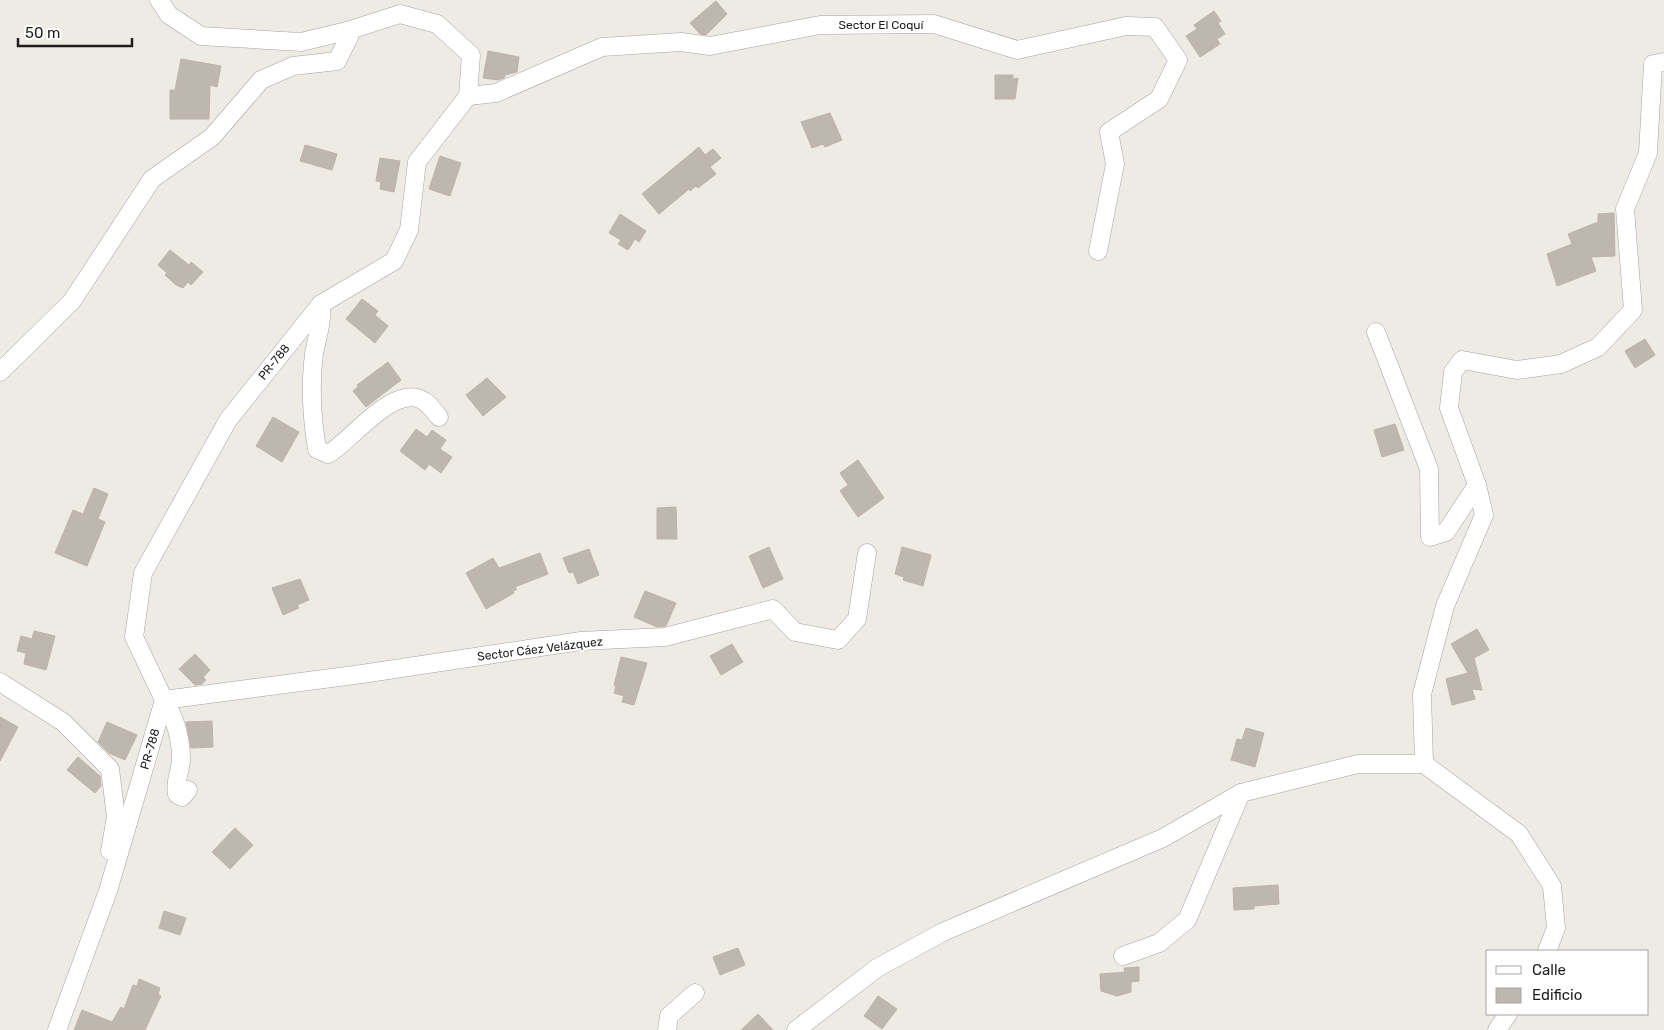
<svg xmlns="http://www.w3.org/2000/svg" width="1664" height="1030" font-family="Rubik,sans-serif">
<rect width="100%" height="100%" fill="#edebe3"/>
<g fill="#beb7b0" stroke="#beb2a6">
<polygon points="716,1 727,14 706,35 700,34 690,23"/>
<polygon points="1214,11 1221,21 1218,23 1225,34 1217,39 1220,44 1200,57 1186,36 1197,29 1194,25"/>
<polygon points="488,51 519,57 517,72 505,75 504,78 498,80 483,78"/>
<polygon points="181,59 221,66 217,87 210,85 209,119 170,119 170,90 175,90"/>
<polygon points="995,75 1013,75 1013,79 1018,78 1015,99 995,99"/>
<polygon points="830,113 842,140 825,147 823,144 812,148 801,122"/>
<polygon points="305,145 337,154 332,170 300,161"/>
<polygon points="699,147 705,155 713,149 721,158 710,167 716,174 698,188 696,186 690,191 689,189 659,214 642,194"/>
<polygon points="440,156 461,163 450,196 429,189"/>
<polygon points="380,158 400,161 394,192 380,189 381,182 376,181"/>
<polygon points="1614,213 1615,256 1591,257 1596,271 1557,286 1547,254 1572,244 1568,234 1598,222 1598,214"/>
<polygon points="620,214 646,231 639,242 635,239 628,250 618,244 621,240 609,233"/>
<polygon points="170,250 189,265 191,262 203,272 191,285 188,282 183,288 176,285 165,275 167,273 158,265"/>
<polygon points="362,299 378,311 375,315 388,326 375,343 346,319"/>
<polygon points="1645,339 1655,355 1635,368 1625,351"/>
<polygon points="388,362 401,380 366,407 353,391 358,387 357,385"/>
<polygon points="487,378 506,397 483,416 466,395"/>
<polygon points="273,417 299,432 282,462 256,446"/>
<polygon points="1395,424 1404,450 1382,457 1374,430"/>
<polygon points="416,429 427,437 432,430 446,440 440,449 452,457 441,473 429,464 425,470 400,451"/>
<polygon points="858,460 884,498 858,517 840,491 848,485 840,473"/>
<polygon points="94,488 108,494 98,519 105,522 87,566 55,553 73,510 83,514"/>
<polygon points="676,507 677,539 657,539 657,508"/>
<polygon points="769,547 783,579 763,588 749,556"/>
<polygon points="902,547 931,555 923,586 903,580 904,577 895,574"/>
<polygon points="589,549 599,575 578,584 573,572 569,573 563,558"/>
<polygon points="540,553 548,574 515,587 517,589 513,591 514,593 486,609 466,573 493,558 499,568"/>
<polygon points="300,579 309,600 297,605 299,608 283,615 272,588"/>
<polygon points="645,591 676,603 666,626 657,627 634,617"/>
<polygon points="1477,629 1489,650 1474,658 1482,690 1472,689 1475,699 1452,705 1446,679 1468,673 1451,644"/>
<polygon points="34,631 55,636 46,670 24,664 26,653 17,651 21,636 32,639"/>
<polygon points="732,644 743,662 721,675 710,656"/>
<polygon points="195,654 210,670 203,677 206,680 202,684 195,685 179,669"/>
<polygon points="621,657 647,663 634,705 622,702 624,696 614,693 616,686 614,685"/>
<polygon points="0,717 18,727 0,761"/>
<polygon points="212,721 213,747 191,748 186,722"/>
<polygon points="107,722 137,735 125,760 109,753 98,742"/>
<polygon points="1246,728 1264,733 1255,767 1231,760 1237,739 1242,740"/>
<polygon points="78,757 100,776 101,786 95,793 67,770"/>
<polygon points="235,828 253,845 230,869 212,852"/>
<polygon points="1278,885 1279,904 1254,906 1254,909 1234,910 1233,888"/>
<polygon points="164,911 186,918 180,935 159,928"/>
<polygon points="738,948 745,965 720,975 713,957"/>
<polygon points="1139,967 1139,981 1131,982 1131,992 1117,996 1101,991 1100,974 1125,972 1124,968"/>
<polygon points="139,979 160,988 158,994 161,996 145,1030 74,1030 82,1010 112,1022 121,1007 124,1009 133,985 137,986"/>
<polygon points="878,996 897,1009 882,1029 864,1016"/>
<polygon points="758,1014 773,1030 741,1030"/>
</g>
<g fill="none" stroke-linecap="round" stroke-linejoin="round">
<defs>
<g id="minor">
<polyline points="468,96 496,93 602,47 681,42 710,46 820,25 934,24 1017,50 1126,26 1155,27 1178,60 1159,99 1109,132 1115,164 1098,251"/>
<path d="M321,304C323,321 317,337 314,354C310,385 312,419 317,449L328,454C351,441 391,387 420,399C428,402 433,410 439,417"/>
<polyline points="1376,332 1429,469 1430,537 1446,532 1477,485"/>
<polyline points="0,372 72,301 152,179 212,137 261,80 293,66 337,61 349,37 347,31"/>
<polyline points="0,682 63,722 110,769 116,817 110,851"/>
<path d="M188,790L182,797L177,794C174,782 181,771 181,759C181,738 175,718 164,700L362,674L581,641L665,637L773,609L795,632L838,640L857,619L867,553"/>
<polyline points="1547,951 1556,928 1552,886 1519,834 1424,764 1422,694 1445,606 1484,515 1477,485 1449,408 1453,372 1462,360 1517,370 1561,364 1598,347 1633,310 1625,209 1648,153 1653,64 1664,62"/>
<polyline points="1123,956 1159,943 1187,920 1241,793"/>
<polyline points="57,1030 108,891 164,700 134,637 143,573 228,420 321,304 394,261 409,230 417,162 468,96 471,55 437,24 400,14 347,31 301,42 201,36 169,15 159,0"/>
<polyline points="667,1030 669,1016 695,993"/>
<polyline points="796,1030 877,968 943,932 1163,838 1241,793 1358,764 1424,764"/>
<polyline points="1497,1030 1508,1014"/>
</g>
</defs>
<use href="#minor" stroke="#a4a4a4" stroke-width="19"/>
<use href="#minor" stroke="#fff" stroke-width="18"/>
</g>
<g text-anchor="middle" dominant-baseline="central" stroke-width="4" stroke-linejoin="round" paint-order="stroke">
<g font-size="12" fill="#1d1d1d" stroke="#fff">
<text x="881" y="25">Sector El Coquí</text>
<text transform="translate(274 362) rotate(-51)">PR-788</text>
<text transform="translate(540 649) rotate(-7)">Sector Cáez Velázquez</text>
<text transform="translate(150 749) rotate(-74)">PR-788</text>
</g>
</g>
<rect x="1486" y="950" width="162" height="65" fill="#ffffff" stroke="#a5a5a5"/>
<rect x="1496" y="966" width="25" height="8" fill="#ffffff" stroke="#a5a5a5"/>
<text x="1532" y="975" font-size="15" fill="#1d1d1d">Calle</text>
<rect x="1496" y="988" width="25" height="15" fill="#beb7b0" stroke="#a5a5a5"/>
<text x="1532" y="1000" font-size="15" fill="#1d1d1d">Edificio</text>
<path d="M18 38v8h114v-8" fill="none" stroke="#1d1d1d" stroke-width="2.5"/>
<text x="25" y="38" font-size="15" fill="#1d1d1d" stroke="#ffffff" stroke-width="4" paint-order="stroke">50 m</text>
</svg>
